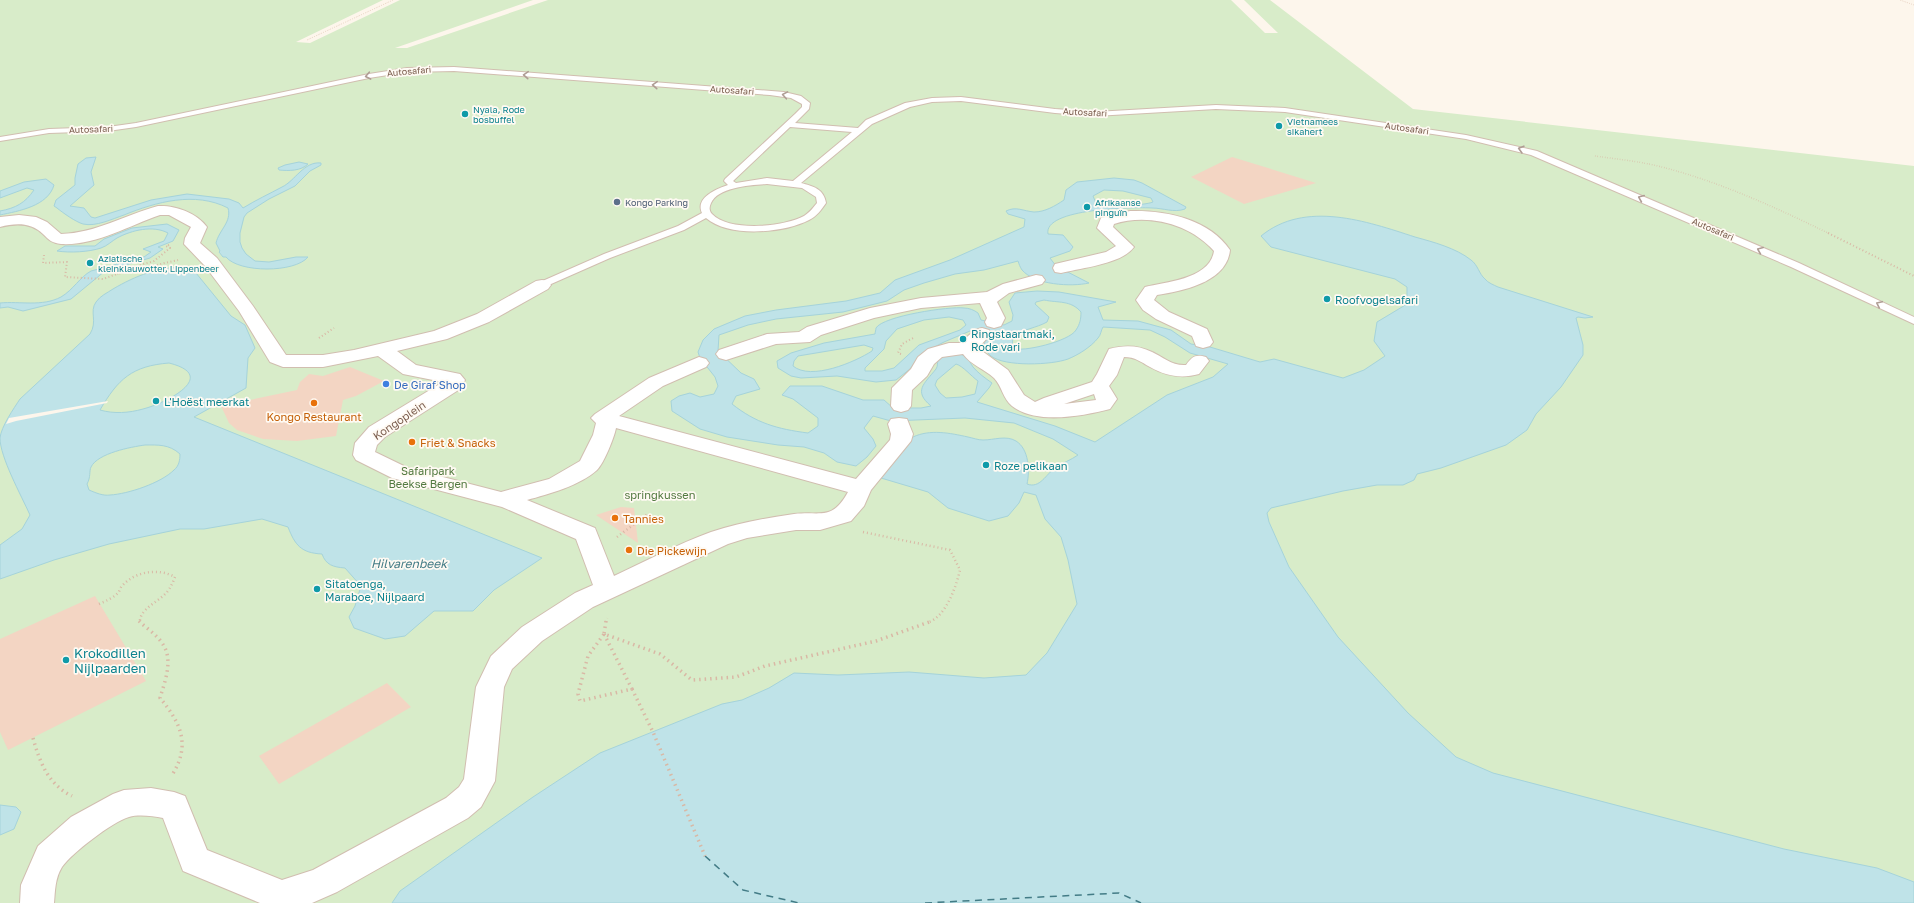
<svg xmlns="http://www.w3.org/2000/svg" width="1914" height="903" font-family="'Golos Text',sans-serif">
<rect width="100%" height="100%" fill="#fdf6ec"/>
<polygon fill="#d8ecc9" points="0,0 383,0 296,42 310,43 400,0 533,0 395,48 407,48 548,0 1231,0 1265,33 1278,33 1244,0 1270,0 1413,109 1914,166 1914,903 0,903"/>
<g fill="#bfe3e8" stroke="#a5d3da" fill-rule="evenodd">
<path d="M96,157L91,172L94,185L70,206L84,208L91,217L95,218L151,200L187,194L229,199L239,203L243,208C256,200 269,194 282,187C295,181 304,161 321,163V165L310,171L295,186L269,199L247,213L244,217L240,233V242L242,248L246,254L255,261L269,262L296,257H308C295,273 239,273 226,257H223L219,252L220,251L216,243C219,230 232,222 228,208C195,191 156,202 124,215C112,219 96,227 83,224C76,222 63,213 57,208L54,206L56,200L75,185V178L78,164L86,158Z"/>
<path d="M299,162L308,164C301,171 289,171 279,170L278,168L285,165Z"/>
<path d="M1114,178L1134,180L1142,183L1186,207L1185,209C1174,213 1163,208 1152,208C1135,207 1043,208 1048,234L1063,235L1073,247L1070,251L1050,258L1056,266L1089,283C1071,287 1035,285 1022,270C1020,267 1019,264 1018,261L984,270L955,274L924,283L904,290L887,301L843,312L776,319L748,325L719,335L718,351L741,373L754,379L760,389L736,396L732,404C756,423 777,429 808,433L818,426V418L793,399L782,395L790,386H822L863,400H884L893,408H921L931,406C913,391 924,384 936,369C938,366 937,364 938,360C942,352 953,352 960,354C968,356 969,361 973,367C978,373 985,378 992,383L989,388L977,402L1055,426L1095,442L1167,395L1213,377L1228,364L1190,353L1165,337L1150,330L1103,327C1101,330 1101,335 1098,338C1091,347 1078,355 1068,359C1052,365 1005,367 991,356C988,354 986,350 984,346L985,341L995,335L970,331L944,342L921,354L910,369L896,380L876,382L837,376L801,378L791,376L778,368L777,361L791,353L824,343L875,334C875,333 876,329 876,328C883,316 950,306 964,308C969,308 974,310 978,313L981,320L1004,325L1012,321L1013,315L1009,302L1015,293L1037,291L1059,292L1116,302L1098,307L1103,320L1138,321L1171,330L1191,344L1210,347L1260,362L1274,359L1343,378L1364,370L1385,356L1374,341L1377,322L1407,304V287L1395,279L1271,247L1261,236C1305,200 1366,221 1415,237C1433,242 1456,248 1471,260C1478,265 1479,274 1485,279C1488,283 1494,285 1498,287L1593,317L1585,318L1578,317L1576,318L1583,345V355L1561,387L1536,414L1527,430L1506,445L1441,468L1417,474L1414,480L1403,485H1377L1343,491L1271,508L1267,513L1269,522L1289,567L1338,637L1408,713L1456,757L1493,773L1784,849L1877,868L1914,882V903H392L400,891L533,797L600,753L722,704L742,700L769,688L794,673L838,675L909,672L984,678L1026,675L1047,653L1077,604L1068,560L1061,537L1045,519L1036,495L1024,492L1019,503L1008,516L989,521L948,508L928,492L881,478C887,470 905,440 913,437C930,429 950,433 968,437C973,438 978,440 983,440C994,440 1006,435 1016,441C1029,449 1030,471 1027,484C1040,489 1046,474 1055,468C1062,463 1071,460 1078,455L1053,439L1014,423L965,418L891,421L873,416L864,428L873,439L876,446L867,457L856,466L837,462L824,453L804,447L778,445L727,437L700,429L672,411L671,401L679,396L690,393L700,397L714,394L718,386L715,377L700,358L698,352L703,340L714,329L745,316L776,310L846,301L880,293L895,280L950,260L1024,227L1025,219L1008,214L1006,211C1016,206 1023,211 1034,212C1045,212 1055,206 1064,200L1066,190L1077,182ZM1104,190L1123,191L1151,198L1153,202C1143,206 1108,206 1096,203L1093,196ZM1044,300C1058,303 1071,300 1081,312C1081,319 1080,324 1076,330C1070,341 1022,353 1012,348L1013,336C1024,329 1036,328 1047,322L1049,317L1035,304L1036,302ZM949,317L963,320L966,325L960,330L919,345L894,368L882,371H865V368L884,349L886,341L897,329L924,320ZM864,345L873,348L872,351C855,362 811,381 793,366L794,361L798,356ZM956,364C963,366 971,376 978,381L975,394L962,397L946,398L940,393L935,385L937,380Z"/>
<path d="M46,179L54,185C48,206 19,211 0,215V211C16,208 25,203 34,190L27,188L0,198V191L24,182Z"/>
<path d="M167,224L179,230L173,241L158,247L163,249L150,258L105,271L71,299L23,311L8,307L0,308V303C20,301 42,307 61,297C73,290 80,277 91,271L144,257L151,252L143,249L164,241L168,233C153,225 132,230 117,238C112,241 107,246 101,248C89,252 70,253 57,251L65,246H95L104,239L132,228Z"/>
<path d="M187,267L196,273L231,316L245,325L255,348L248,358L246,388L194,417L542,558L494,590L473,611H434L405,636L385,639L354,628L349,617L355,606L361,586L345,568C333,567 326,565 322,554C301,553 295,545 288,527L262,519L204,529H180L109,544L54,560L0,579V545L22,529L30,515C21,495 0,457 0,438C1,427 14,408 20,399L90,334C98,321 89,312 96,302C100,296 107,293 113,289C135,276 160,266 187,267ZM169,363C221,376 164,404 143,409C129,413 114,414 100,410C118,379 132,366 169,363ZM145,445C158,445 169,444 180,454C180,460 179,466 174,470C161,483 128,494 110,495C103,496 96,493 89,490L87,484C91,477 89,471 91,467C98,453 131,447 145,445Z"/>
<polygon points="0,805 16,807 21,812 14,829 0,835"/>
</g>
<polygon fill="#fdf6ec" points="108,401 107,403 16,421 6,424 9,418"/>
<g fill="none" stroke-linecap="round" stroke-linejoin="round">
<g stroke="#437c86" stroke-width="1.5" stroke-dasharray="7 5.5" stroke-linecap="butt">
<polyline points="705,856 743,890 799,903"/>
<polyline points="925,903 1119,893 1141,903"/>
</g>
</g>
<g fill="#f3d5c3">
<polygon points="1232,157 1268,168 1316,183 1244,204 1191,177"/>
<polygon points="350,367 384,381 356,396 343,400 336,436 297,441 263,439 237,430 229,423 221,406 297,390 300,382 309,374 323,376"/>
<polygon points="621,507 634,508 638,543 596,515"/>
<polygon points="95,596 146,681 8,750 0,732 0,639"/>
<polygon points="387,683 411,707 279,784 259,756"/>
</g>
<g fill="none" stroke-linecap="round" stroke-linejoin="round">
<defs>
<path id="lane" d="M454,67L784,92L801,96L810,103L809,109L795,123L858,128L866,120L905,103L932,98L961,97L1055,109L1095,112L1216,105L1285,108L1466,135L1537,151L1799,263L1914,317V324L1791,267L1531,155L1466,139L1285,112L1216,109L1095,116L1055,113L961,101L932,102L910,107L872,124L801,183C813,186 824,189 826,203C821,210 817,216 809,220C784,233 729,238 706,218L684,230L610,258L542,288L537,285L538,283L604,254L678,226L702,213C695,198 716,189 728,185L724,181L725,179L795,114L802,107V104L791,98L770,95L454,71L407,72L369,78L136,127L108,131L49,133L0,141V137L49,129L108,127L136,123L369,74L407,68ZM790,127L852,132L793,181L767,178L736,183L733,181ZM767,184L802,188L816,197L817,203C813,208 810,212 804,216C784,227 729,232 712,214C709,211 709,207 711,203C718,187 751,185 767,184Z"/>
<g id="street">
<path d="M158,206C175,205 197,213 207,227L200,243L217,258L253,306L286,355H323L354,350L434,331L477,314L536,281L542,280L548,281L551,285L548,289L489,322L447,339L397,351L416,365L460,374L465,380L460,389L385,437L377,445L375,452L408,468L501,492L549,479L580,461L593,435L596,423L591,418L595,414L649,378L699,357L706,359L709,363L706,367L663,386L619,416L856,479L890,440L891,434L888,424L891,419L899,418L907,419L913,434L911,441L871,490L864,506L851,521L820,530H796L747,538L728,544L593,607L542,641L512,669L504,687L495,781L481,807L468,818L337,892L312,903H260L183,871L163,818C152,816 139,814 129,817C112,822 72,853 62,867C55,878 55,891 54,903H20L21,885L38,846L71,817L113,794L124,790L151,788L174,792L185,796L207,850L282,880L313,870L446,798L459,787L464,779L476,687L491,656L522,627L575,593L593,585L576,539L502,507L392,478L356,460L353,455L355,443L369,427L443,382L403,374L378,356L323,367H283L270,362L239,311L205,266L184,244L185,238L191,227L169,215H160C128,226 95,246 61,244C52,243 49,240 43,234C31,222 15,223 0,227V217L19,215L36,217L47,222L61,234C96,233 125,215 158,206ZM616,428L848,492C832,521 822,511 794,514C766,518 738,523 711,532C678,544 646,561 614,576L595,528L527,500C549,494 579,486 597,470C604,463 614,438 616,428Z"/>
<path d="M1130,211C1166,210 1209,219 1230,250C1227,282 1183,291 1157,295L1154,300L1169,312L1207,329L1213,342L1210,346L1203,348L1196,346L1192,336L1156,319L1143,310L1136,300L1145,287C1166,282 1210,279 1214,251C1190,224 1148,213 1114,224L1113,227L1134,247C1122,264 1081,268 1061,273L1055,272L1053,268L1055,264L1106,252L1116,246L1097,228L1101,218Z"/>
<polygon points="1036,275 1042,276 1045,280 1042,284 1009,293 998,301 997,302 1005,318 1001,326 994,328 987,326 985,322 987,318 980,303 921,308 874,318 821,335 810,342 776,344 726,360 719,358 716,354 719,350 767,334 799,332 807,327 870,308 921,298 987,292 1003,284"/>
<path d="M982,328L989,330L991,334L978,348L1008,370L1024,395L1035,402L1044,398L1092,382L1097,374L1109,349C1124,345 1138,345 1152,352C1163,357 1172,366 1186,365C1192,357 1195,354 1206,357L1209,361L1199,374C1181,379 1166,376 1150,367C1141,362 1135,357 1124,357L1117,375L1109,386L1117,399L1110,409C1083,416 1036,425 1012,406C1003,399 1002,386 994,378C984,369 971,365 963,354L942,357L934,364L927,376L912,390L911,406L908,410L901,412L894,410L891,406L892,388L911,369L918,357L928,349L949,343H960L975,330ZM1094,394L1096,400L1064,404Z"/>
</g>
</defs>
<use href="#lane" stroke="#d1beb0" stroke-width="2"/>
<use href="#street" stroke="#d1beb0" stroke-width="2"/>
<g stroke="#d9b8a5" stroke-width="1" stroke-dasharray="0.5 1.5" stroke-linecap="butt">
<polyline points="1900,0 1914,5"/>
<polyline points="307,40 393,0"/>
</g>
<path stroke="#d9b8a5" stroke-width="1.5" stroke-dasharray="0.5 2" stroke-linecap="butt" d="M1595,156C1616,159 1637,161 1658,166C1718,181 1775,207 1830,234"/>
<g stroke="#d9b8a5" stroke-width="2" stroke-dasharray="1 2.5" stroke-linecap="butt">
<polyline points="1828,233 1914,276"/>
<polyline points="169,245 166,246 170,248 154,261 126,269 117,274 178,260"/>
<polyline points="44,255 43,263 67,262 65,277 103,279 117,274"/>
<polyline points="319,338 334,328"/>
<polyline points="901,354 898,353 902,344 915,337"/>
</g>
<g stroke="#d9b8a5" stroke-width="2.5" stroke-dasharray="1 3" stroke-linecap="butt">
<path d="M863,532L950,550L960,570C956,587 946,616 929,622"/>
<polyline points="617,537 649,513"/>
<path d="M99,604C106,601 113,598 118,593C120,591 120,587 123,585C136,571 159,568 175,577C173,582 171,587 167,592C160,601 139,609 140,622"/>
<polyline points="606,622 607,618"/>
</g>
<g stroke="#d9b8a5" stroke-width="3.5" stroke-dasharray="1.5 4" stroke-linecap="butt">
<path d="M139,621C146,628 156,634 162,643C174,659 165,681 160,698C181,723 191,745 172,775"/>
<polyline points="606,621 604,634 660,654 692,680 736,677 765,666 876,641 932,621"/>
<polygon points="604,634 632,689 580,701 578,694 588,656"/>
<polyline points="632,689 653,732 705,856"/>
<path d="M33,738C40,763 48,784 72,796"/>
</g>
<use href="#lane" fill="#fff" fill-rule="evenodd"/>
<use href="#street" fill="#fff" fill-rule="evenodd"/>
</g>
<defs><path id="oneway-chevron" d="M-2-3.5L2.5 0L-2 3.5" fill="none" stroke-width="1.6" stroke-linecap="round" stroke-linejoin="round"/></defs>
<g stroke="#af9d94">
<use href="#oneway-chevron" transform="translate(526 75) rotate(-176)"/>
<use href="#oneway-chevron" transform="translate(368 76) rotate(169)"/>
<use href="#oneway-chevron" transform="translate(655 85) rotate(-176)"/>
<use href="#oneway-chevron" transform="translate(785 95) rotate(-170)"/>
<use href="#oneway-chevron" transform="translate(1521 149) rotate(-164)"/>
<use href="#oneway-chevron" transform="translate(1641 198) rotate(-157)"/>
<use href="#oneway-chevron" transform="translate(1760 250) rotate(-157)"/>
<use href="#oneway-chevron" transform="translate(1879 304) rotate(-155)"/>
</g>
<g fill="#0f9aa8" stroke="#fffaf3" stroke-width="1.5">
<circle cx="465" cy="114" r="4"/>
<circle cx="1279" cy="126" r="4"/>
<circle cx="1087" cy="207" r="4"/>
<circle cx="90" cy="263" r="4"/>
<circle cx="1327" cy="299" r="4"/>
<circle cx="963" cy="339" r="4"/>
<circle cx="156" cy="401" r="4"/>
<circle cx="986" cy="465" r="4"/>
<circle cx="317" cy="589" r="4"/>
<circle cx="66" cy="660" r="4"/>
</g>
<circle fill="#5c6f8a" stroke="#fffaf3" stroke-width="1.5" cx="617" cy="202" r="4"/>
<circle fill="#3f7fe0" stroke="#fffaf3" stroke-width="1.5" cx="386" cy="384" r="4"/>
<g fill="#e8710a" stroke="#fffaf3" stroke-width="1.5">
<circle cx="314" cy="403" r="4"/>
<circle cx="412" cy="442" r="4"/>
<circle cx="615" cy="518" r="4"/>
<circle cx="629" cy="550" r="4"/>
</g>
<g text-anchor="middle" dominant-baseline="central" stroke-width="3.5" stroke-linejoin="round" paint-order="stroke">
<g font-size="9" fill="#7a5c4d" stroke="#fffaf3">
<text transform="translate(409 71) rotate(-5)">Autosafari</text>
<text transform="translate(732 90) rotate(4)">Autosafari</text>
<text transform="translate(1085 112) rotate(3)">Autosafari</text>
<text transform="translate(1407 128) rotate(8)">Autosafari</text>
<text transform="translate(91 129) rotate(-2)">Autosafari</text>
<text transform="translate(1713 229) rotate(23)">Autosafari</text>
</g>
<g font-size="9" fill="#0d838f" stroke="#fffaf3" text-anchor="start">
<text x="473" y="109">Nyala, Rode<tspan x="473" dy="10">bosbuffel</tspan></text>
<text x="1287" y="121">Vietnamees<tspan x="1287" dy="10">sikahert</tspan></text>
<text x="1095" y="202">Afrikaanse<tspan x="1095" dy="10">pinguïn</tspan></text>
<text x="98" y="258">Aziatische<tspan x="98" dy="10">kleinklauwotter, Lippenbeer</tspan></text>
</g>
<g font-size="9" fill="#4e5e75" stroke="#fffaf3" text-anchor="start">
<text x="625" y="202">Kongo Parking</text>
</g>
<g font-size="11" fill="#0d838f" stroke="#fffaf3" text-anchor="start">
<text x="1335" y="299">Roofvogelsafari</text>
<text x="971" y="333">Ringstaartmaki,<tspan x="971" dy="13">Rode vari</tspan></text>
<text x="164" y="401">L'Hoëst meerkat</text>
<text x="994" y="465">Roze pelikaan</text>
<text x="325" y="583">Sitatoenga,<tspan x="325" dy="13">Maraboe, Nijlpaard</tspan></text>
</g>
<g font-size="11" fill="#366cbe" stroke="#fffaf3" text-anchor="start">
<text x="394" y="384">De Giraf Shop</text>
</g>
<g font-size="11" fill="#c56008" stroke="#fffaf3" text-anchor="start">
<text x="314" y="416" text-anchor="middle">Kongo Restaurant</text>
<text x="420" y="442">Friet &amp; Snacks</text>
<text x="623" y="518">Tannies</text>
<text x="637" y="550">Die Pickewijn</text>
</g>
<g font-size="11" fill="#7a5c4d" stroke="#fffaf3">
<text transform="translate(399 420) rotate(-34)">Kongoplein</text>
</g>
<g font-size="11" fill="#537a41" stroke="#fffaf3">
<text x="428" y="470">Safaripark<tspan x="428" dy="13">Beekse Bergen</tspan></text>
<text x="660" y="494">springkussen</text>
</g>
<g font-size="12" font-style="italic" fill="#437c86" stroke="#fffaf3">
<text x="409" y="563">Hilvarenbeek</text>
</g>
<g font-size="13" fill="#0d838f" stroke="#fffaf3" text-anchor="start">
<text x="74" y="653">Krokodillen<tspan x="74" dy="15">Nijlpaarden</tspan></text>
</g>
</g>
</svg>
